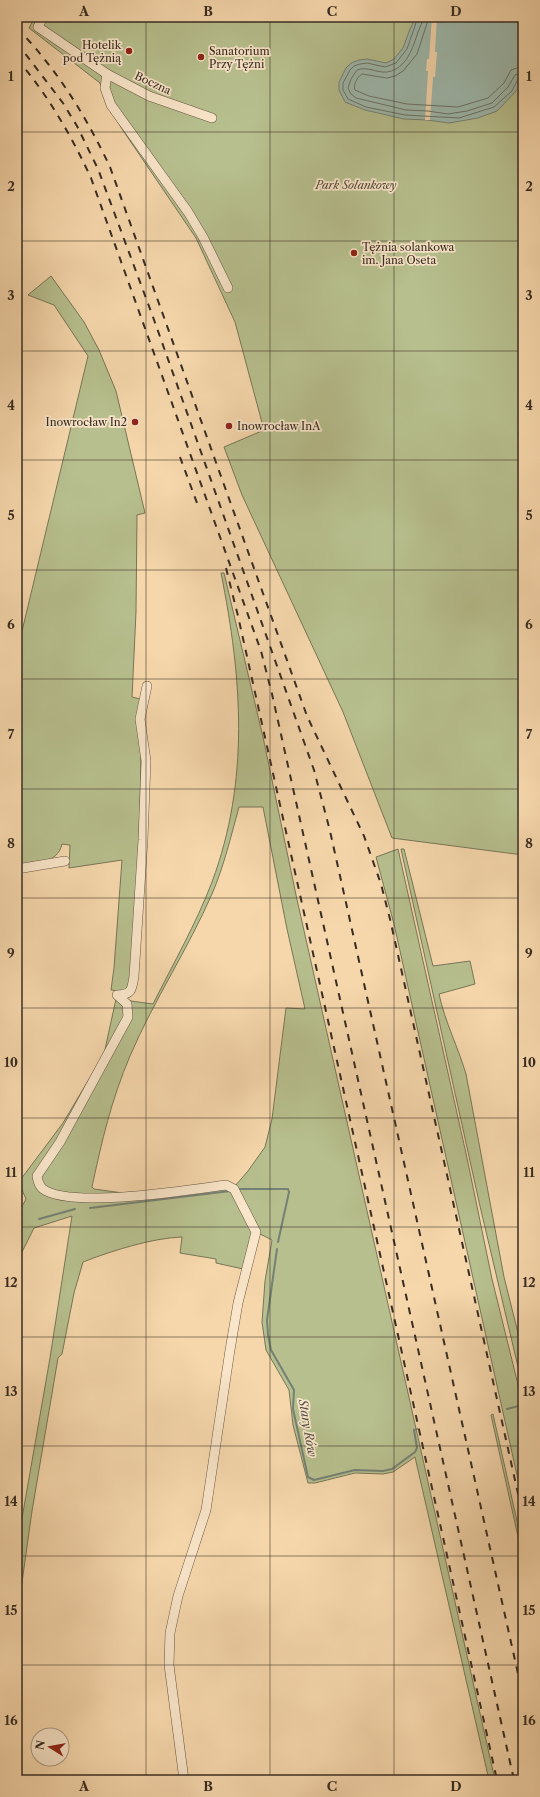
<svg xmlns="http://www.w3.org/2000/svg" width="540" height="1797" font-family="'Libre Caslon Text',serif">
<rect width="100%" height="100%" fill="#f6d7ac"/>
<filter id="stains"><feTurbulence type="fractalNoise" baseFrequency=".005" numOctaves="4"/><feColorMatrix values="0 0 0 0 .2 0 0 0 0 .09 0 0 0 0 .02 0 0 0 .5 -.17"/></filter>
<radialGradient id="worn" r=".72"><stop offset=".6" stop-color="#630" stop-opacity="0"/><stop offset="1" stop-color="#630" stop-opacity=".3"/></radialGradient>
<g fill="#b7bf8e" stroke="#787658">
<polygon points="35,17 523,17 523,855 392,838 343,712 242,495 224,447 264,430 235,322 196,238 122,129 109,107 100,83 29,28"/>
<path d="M51,276L84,322L99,350L116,391L145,513L137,515L136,612L132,697L140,699C143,792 137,884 132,976L125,992L111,990L114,968L122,860L69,868L70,845L62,844C57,865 35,862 17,865V652L88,356L54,305L28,295Z"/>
<path d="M221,573H224L263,737L296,895L495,1780H489L415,1457L393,1472L383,1474L355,1473L315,1483H308L293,1425L289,1390L266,1350L262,1322L265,1281L272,1240L260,1234L235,1186L248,1171L265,1147L272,1119L286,1008L305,1009L287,929L263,807H239C231,836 224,866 212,894C188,949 154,1000 130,1056C111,1101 102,1140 92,1187L94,1189L123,1193L226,1188L233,1192L253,1232L243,1269L216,1263V1259L180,1253L182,1237C152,1238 111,1251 83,1262L74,1293L62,1354L58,1358L32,1511L17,1618V1547L50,1358L72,1216L34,1228L17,1262V1216L26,1199L22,1190L21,1179L63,1123L104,1054L116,999L153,1004C173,964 196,924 212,882C250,780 242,678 221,573Z"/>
<polygon points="398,849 467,1158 492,1279 523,1405 523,1502 394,924 376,857"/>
<path d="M401,849H404L433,966L470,961L475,984L439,994C445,1022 458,1047 466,1074L504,1277L523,1353V1388L480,1206Z"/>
<polygon points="493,1414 523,1548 523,1559 491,1415"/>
</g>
<polygon fill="#9db9ad" stroke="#758175" points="416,17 520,17 523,21 523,77 518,89 497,111 478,118 449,123 427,120 404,119 365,110 345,102 339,90 339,82 346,68 351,63 359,60 367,59 386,63 394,59 403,48 410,29"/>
<polygon fill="#f6d7ac" points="432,17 437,17 435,52 437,52 435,77 433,77 430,120 425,120 428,71 426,71 427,59 429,59"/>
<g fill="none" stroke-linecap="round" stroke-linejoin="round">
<g stroke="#6a7268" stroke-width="1">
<polyline points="418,17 407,49 396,63 385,67 367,63 360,64 354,66 350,70 343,83 343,90 348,99 366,107 405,115 459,118 494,107 512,91 518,79 523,77"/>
<path d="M423,17C423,22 420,27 418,32C413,47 407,69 387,72C376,73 368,66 357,70L351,79L348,88L351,94L356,98L406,110L428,111L448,114L467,111L492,103L508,87L515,75L523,72"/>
<path d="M429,17L417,54L403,71L395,76L387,78L362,74C357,77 353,85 355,90L369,96L407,104L458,107L488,98L504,83L511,70L523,66"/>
</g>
<g stroke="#758175" stroke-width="2">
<polyline points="238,1189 288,1189 289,1192 278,1242"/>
<polyline points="90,1208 230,1191"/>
<polyline points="39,1219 75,1209"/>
<polyline points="17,1230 19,1228"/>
<polyline points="277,1249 267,1320 268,1335 271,1350 294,1390 293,1409 308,1477 314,1480 355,1470 383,1471 392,1469 415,1452 417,1448 414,1430 417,1429"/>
<polyline points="507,1409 522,1405"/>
</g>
<defs>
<g id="street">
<polyline points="43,17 38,27 107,74 149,96 212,118"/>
<polyline points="107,74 105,88 111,105 188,212 203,237 228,288"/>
<path d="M147,686L140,719L146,761L143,840L134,976C132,989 132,995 117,995L127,1004L128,1017L60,1142L37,1176C38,1181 38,1185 43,1189C70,1209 190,1190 226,1185L234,1189L256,1232L238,1303L230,1350L206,1510L178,1596L170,1633L169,1665L184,1780"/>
<polyline points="17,869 65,861"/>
</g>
</defs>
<use href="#street" stroke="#685744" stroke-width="10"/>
<use href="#street" stroke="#f9e5c9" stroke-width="9"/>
<g stroke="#382c22" stroke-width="2" stroke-dasharray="7 7" stroke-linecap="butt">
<path d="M17,28C57,69 86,116 110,167L307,716L364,836L381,884L390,919L523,1516"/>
<polyline points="17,43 63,103 77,126 98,169 153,317 314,770 330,831 523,1696"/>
<path d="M17,59C48,95 71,135 91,178L261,651L272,694L514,1780"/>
<polyline points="180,457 197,503"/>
<polyline points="226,568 238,616 497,1780"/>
</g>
</g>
<path fill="none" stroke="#382c22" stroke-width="1" stroke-opacity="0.55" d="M146,17V1780M270,17V1780M394,17V1780M17,132H523M17,241H523M17,351H523M17,460H523M17,570H523M17,679H523M17,789H523M17,898H523M17,1008H523M17,1118H523M17,1227H523M17,1337H523M17,1446H523M17,1556H523M17,1665H523"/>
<g fill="#8f2418" stroke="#f9e5c9" stroke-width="1.5">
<circle cx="129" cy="51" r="4"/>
<circle cx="201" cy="57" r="4"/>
<circle cx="354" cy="253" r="4"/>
<circle cx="135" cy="422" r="4"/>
<circle cx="229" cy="426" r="4"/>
</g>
<g text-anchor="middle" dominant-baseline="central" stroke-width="3.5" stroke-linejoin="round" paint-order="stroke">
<g font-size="11" fill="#382c22" stroke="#f9e5c9" text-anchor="start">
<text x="121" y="45" text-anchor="end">Hotelik<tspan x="121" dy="13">pod Tężnią</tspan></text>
<text x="209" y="51">Sanatorium<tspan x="209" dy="13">Przy Tężni</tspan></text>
<text x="362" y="247">Tężnia solankowa<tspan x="362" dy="13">im. Jana Oseta</tspan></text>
<text x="127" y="422" text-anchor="end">Inowrocław In2</text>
<text x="237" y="426">Inowrocław InA</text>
</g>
<g font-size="11" fill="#382c22" stroke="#f9e5c9">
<text transform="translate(153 83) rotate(25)">Boczna</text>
</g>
<g font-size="11" font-style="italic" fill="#514938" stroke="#f9e5c9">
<text x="356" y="185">Park Solankowy</text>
</g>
<g font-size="12" font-style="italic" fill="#514f45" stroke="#f9e5c9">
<text transform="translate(308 1428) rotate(80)">Stary Rów</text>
</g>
</g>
<rect width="540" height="1797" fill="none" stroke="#f6d7ac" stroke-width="44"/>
<g transform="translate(50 1747) rotate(281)"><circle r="19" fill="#f9e5c9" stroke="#ac9b86"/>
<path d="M0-3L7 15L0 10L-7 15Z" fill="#8f2418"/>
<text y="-6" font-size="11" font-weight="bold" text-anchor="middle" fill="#382c22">N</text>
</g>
<rect x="22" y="22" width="496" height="1753" fill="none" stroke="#382c22" stroke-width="1.5"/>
<g font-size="13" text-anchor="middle" font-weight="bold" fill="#382c22">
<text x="84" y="16">A</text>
<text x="208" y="16">B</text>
<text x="332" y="16">C</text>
<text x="456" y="16">D</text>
<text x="11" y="81">1</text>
<text x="529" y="81">1</text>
<text x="11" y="191">2</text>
<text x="529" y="191">2</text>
<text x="11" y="300">3</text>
<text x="529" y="300">3</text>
<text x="11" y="410">4</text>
<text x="529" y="410">4</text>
<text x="11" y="520">5</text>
<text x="529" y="520">5</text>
<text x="11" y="629">6</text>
<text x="529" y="629">6</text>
<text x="11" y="739">7</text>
<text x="529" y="739">7</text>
<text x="11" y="848">8</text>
<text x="529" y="848">8</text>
<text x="11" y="958">9</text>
<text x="529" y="958">9</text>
<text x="11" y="1067">10</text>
<text x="529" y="1067">10</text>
<text x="11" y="1177">11</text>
<text x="529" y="1177">11</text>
<text x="11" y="1287">12</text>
<text x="529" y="1287">12</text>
<text x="11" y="1396">13</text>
<text x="529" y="1396">13</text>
<text x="11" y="1506">14</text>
<text x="529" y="1506">14</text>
<text x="11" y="1615">15</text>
<text x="529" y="1615">15</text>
<text x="11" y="1725">16</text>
<text x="529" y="1725">16</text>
<text x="84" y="1791">A</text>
<text x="208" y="1791">B</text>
<text x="332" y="1791">C</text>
<text x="456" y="1791">D</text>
</g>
<rect width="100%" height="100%" filter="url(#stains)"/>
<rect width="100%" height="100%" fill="url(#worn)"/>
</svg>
